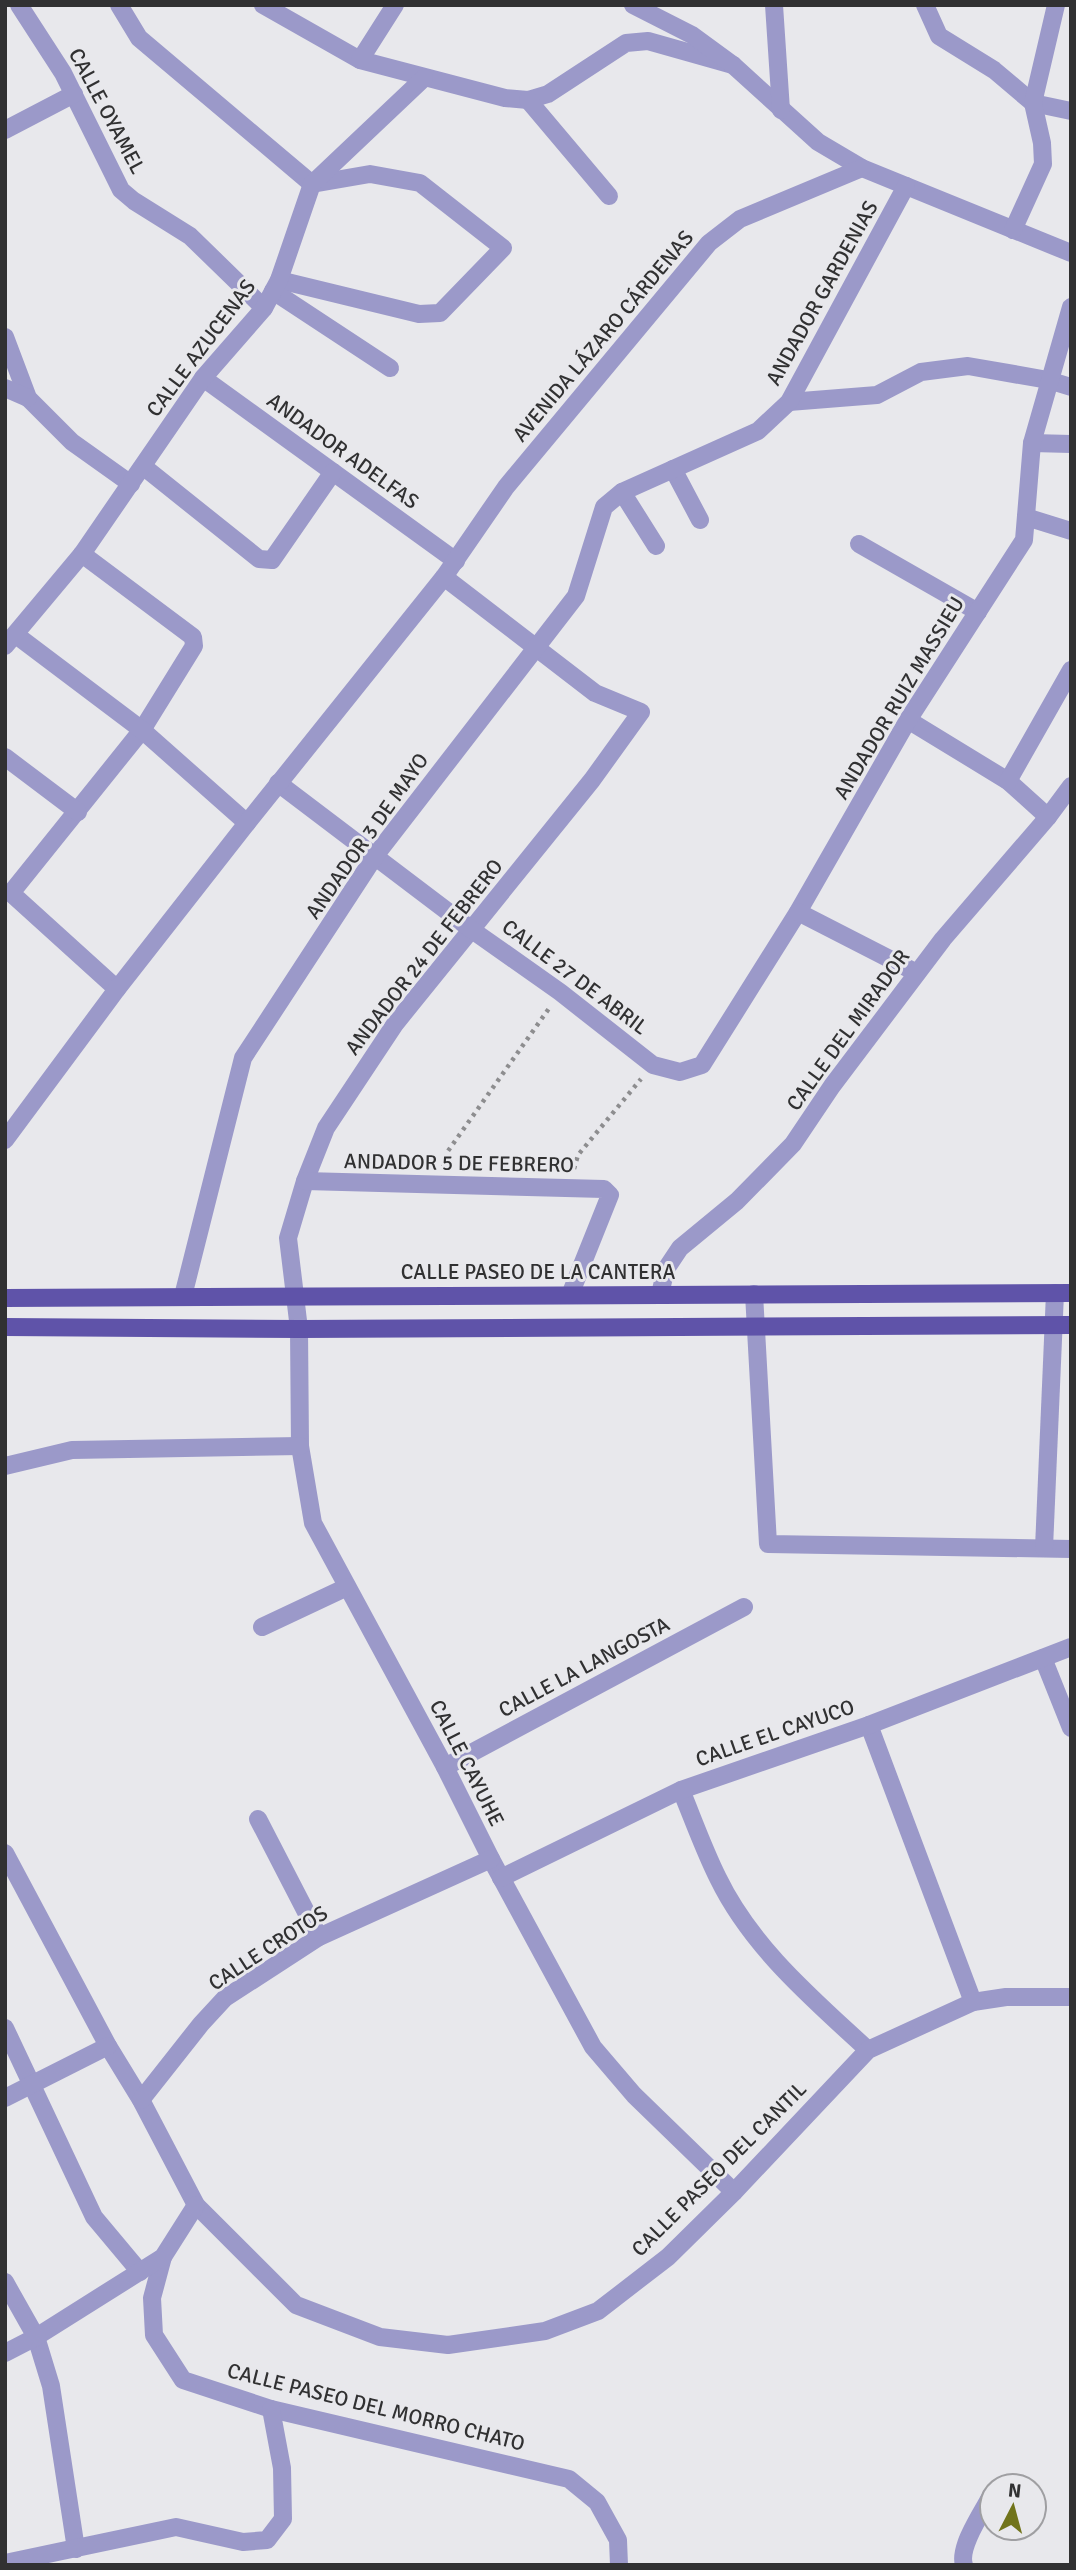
<svg xmlns="http://www.w3.org/2000/svg" width="1076" height="2570" font-family="Signika,sans-serif">
<rect width="100%" height="100%" fill="#e8e8ec"/>
<g fill="none" stroke-linecap="round" stroke-linejoin="round">
<g stroke="#8d8d8f" stroke-width="4.5" stroke-dasharray="3.5 5" stroke-linecap="butt">
<polyline points="443,1167 448,1151 550,1007"/>
<polyline points="574,1169 578,1155 641,1079"/>
</g>
<g stroke="#9b99c9" stroke-width="18">
<polyline points="19,5 63,73 121,190 134,201 190,236 264,308"/>
<polyline points="119,5 139,38 312,184 370,174 420,183 503,248 440,313 419,314 279,280"/>
<polyline points="263,5 360,60 505,98 528,100 548,94 626,43 648,41 733,65"/>
<polyline points="633,5 692,35 733,65 818,142 862,168 1071,253"/>
<polyline points="774,5 781,110"/>
<polyline points="925,5 939,36 994,70 1033,103 1071,111"/>
<polyline points="360,60 395,5"/>
<polyline points="528,100 609,196"/>
<polyline points="5,130 74,94"/>
<polyline points="1013,230 1043,164 1042,143 1033,103 1056,5"/>
<polyline points="273,291 390,368"/>
<polyline points="5,337 28,398 72,442 131,484"/>
<polyline points="203,378 456,561"/>
<polyline points="5,388 28,398"/>
<polyline points="789,402 877,395 921,372 968,366 1048,380 1071,387"/>
<polyline points="1032,443 1071,444"/>
<polyline points="144,467 259,559 272,560 333,472"/>
<polyline points="673,469 700,520"/>
<polyline points="622,492 656,546"/>
<polyline points="1026,517 1071,531"/>
<polyline points="859,544 978,612"/>
<polyline points="82,554 193,637 194,646 142,730 11,893 117,989"/>
<polyline points="444,577 595,693 641,712 592,780 395,1024 326,1128 305,1181 288,1238 299,1329 300,1446 313,1523 445,1767 491,1859 593,2047 634,2095 734,2192"/>
<polyline points="16,635 142,730 247,823"/>
<polyline points="5,646 82,554 203,378 264,308 279,280 312,184 424,78"/>
<polyline points="908,720 1008,781 1048,817"/>
<polyline points="5,757 78,812"/>
<polyline points="1008,781 1071,670"/>
<polyline points="278,783 472,930 560,992 653,1065 680,1072 702,1065 798,912 908,720 1024,540 1032,443 1071,307"/>
<polyline points="798,912 917,973"/>
<polyline points="5,1140 117,989 247,823 444,577 506,487 709,243 740,219 862,168"/>
<polyline points="305,1181 604,1189 610,1195 570,1295"/>
<polyline points="660,1294 666,1269 680,1248 737,1201 793,1144 832,1086 943,939 1048,817 1071,786"/>
<polyline points="754,1294 768,1544 1071,1549"/>
<polyline points="183,1296 243,1058 375,856 576,596 604,507 622,492 758,431 789,402 906,186"/>
<polyline points="5,1466 72,1450 300,1446"/>
<polyline points="1044,1548 1055,1293"/>
<polyline points="262,1627 347,1587"/>
<polyline points="1043,1658 1071,1728"/>
<polyline points="869,1725 973,2002"/>
<polyline points="445,1767 744,1607"/>
<path d="M681,1790C693,1819 704,1850 718,1878C752,1948 813,1999 868,2050"/>
<polyline points="258,1819 319,1937"/>
<polyline points="5,1853 108,2046 141,2100 196,2205 296,2305 380,2337 448,2345 545,2331 598,2311 668,2257 734,2192 868,2050 973,2002 1006,1997 1071,1997"/>
<polyline points="501,1878 681,1790 869,1725 1071,1647"/>
<polyline points="5,2028 94,2217 140,2272"/>
<polyline points="5,2098 108,2046"/>
<polyline points="141,2100 201,2024 225,1998 319,1937 491,1859"/>
<polyline points="163,2257 152,2298 154,2335 183,2380 271,2409 569,2479 597,2502 618,2540 619,2565"/>
<polyline points="5,2282 36,2337 51,2386 76,2549"/>
<polyline points="5,2353 36,2337 163,2257 196,2205"/>
<polyline points="5,2563 176,2527 243,2542 267,2540 283,2519 282,2468 271,2409"/>
<path d="M964,2565C958,2547 983,2511 992,2494"/>
</g>
<g stroke="#5f53a9" stroke-width="18">
<polyline points="5,1298 1071,1293"/>
<polyline points="5,1327 299,1329 1071,1325"/>
</g>
</g>
<g text-anchor="middle" dominant-baseline="central" stroke-width="6" stroke-linejoin="round" paint-order="stroke">
<g font-size="21" fill="#313132" stroke="#e8e8ec">
<text transform="translate(107 111) rotate(62)">CALLE OYAMEL</text>
<text transform="translate(822 293) rotate(-61)">ANDADOR GARDENIAS</text>
<text transform="translate(603 336) rotate(-50)">AVENIDA LÁZARO CÁRDENAS</text>
<text transform="translate(201 348) rotate(-53)">CALLE AZUCENAS</text>
<text transform="translate(343 451) rotate(36)">ANDADOR ADELFAS</text>
<text transform="translate(899 698) rotate(-59)">ANDADOR RUIZ MASSIEU</text>
<text transform="translate(367 836) rotate(-55)">ANDADOR 3 DE MAYO</text>
<text transform="translate(424 957) rotate(-52)">ANDADOR 24 DE FEBRERO</text>
<text transform="translate(575 977) rotate(37)">CALLE 27 DE ABRIL</text>
<text transform="translate(848 1030) rotate(-54)">CALLE DEL MIRADOR</text>
<text transform="translate(459 1163) rotate(1)">ANDADOR 5 DE FEBRERO</text>
<text x="538" y="1272">CALLE PASEO DE LA CANTERA</text>
<text transform="translate(584 1667) rotate(-28)">CALLE LA LANGOSTA</text>
<text transform="translate(775 1733) rotate(-19)">CALLE EL CAYUCO</text>
<text transform="translate(467 1763) rotate(63)">CALLE CAYUHE</text>
<text transform="translate(268 1948) rotate(-33)">CALLE CROTOS</text>
<text transform="translate(719 2169) rotate(-45)">CALLE PASEO DEL CANTIL</text>
<text transform="translate(376 2407) rotate(14)">CALLE PASEO DEL MORRO CHATO</text>
</g>
</g>
<rect width="1076" height="2570" fill="none" stroke="#313132" stroke-width="14"/>
<g transform="translate(1013 2507) rotate(6)"><circle r="33" fill="#e8e8ec" stroke="#9f9fa2" stroke-width="2"/>
<path d="M0-5L12 26L0 18L-12 26Z" fill="#71741b"/>
<text y="-10" font-size="19" font-weight="bold" text-anchor="middle" fill="#313132">N</text>
</g>
</svg>
